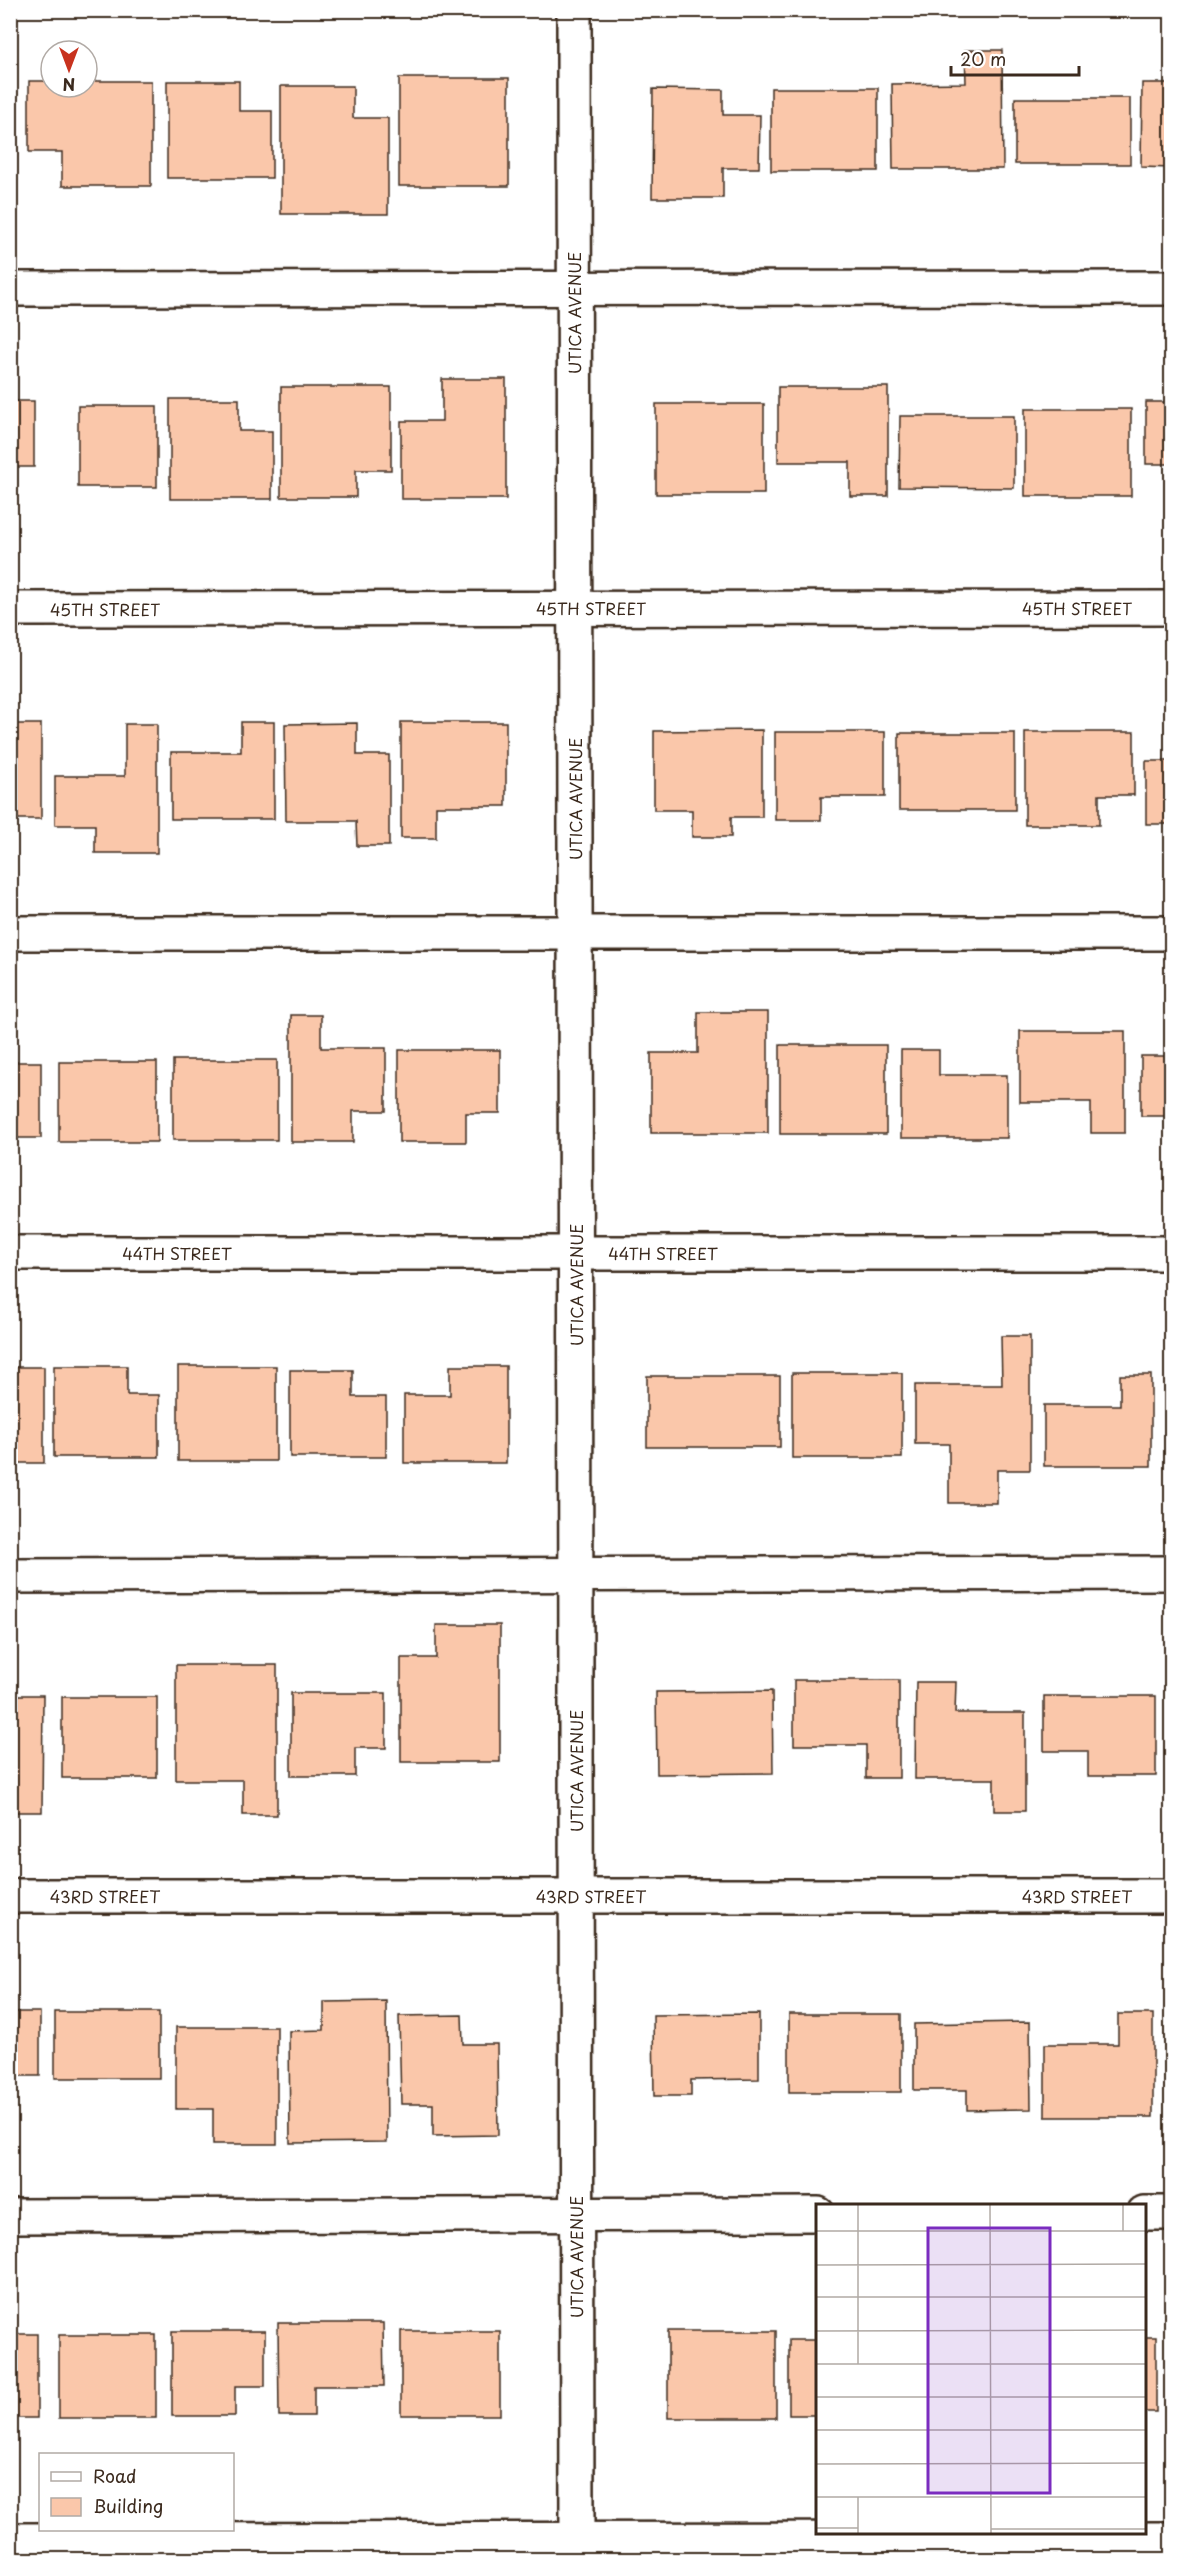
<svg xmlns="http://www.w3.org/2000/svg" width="1182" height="2570" font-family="'Playpen Sans',sans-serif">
<rect width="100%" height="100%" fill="#fff"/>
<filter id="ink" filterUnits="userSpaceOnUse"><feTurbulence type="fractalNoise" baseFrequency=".0167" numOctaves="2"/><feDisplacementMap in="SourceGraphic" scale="12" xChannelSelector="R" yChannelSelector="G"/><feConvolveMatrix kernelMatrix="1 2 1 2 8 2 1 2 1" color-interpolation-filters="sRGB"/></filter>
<g filter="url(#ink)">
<g fill="#fac7aa" stroke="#3b2a1e" stroke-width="1.5">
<polygon points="965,50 1002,50 1003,169 893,169 892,84 966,83"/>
<rect x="399" y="78" width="110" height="108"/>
<polygon points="29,81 51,81 51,87 87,87 87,81 151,81 151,186 62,186 62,152 29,152"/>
<polygon points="167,81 239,81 239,111 272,111 272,178 167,178"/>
<polygon points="1142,83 1172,83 1172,168 1141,167"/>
<polygon points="281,86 353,86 353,118 388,118 388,214 281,214"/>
<rect x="771" y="88" width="107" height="83"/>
<polygon points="653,89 723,90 723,115 760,115 759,168 723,168 723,198 652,198"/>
<rect x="1015" y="98" width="115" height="66"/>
<polygon points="442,379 506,379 506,499 401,499 401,421 442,421"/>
<polygon points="281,387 391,387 391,470 356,470 356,497 281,497"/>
<polygon points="778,387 888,387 888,496 850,496 850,462 778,462"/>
<polygon points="170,399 239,399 239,431 272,431 272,499 170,499"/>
<rect x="10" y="401" width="24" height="66"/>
<rect x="1146" y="402" width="26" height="62"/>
<rect x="656" y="404" width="108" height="90"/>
<rect x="78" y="406" width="79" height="81"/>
<rect x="1025" y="409" width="106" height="87"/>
<polygon points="900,416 1014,416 1014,488 899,487"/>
<polygon points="241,722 274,722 274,819 171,819 171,752 241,752"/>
<polygon points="401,722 506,722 506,806 436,806 436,838 401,838"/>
<polygon points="357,723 357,755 389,755 389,846 357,846 356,821 286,821 285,724"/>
<rect x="10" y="724" width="31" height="95"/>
<polygon points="125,724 157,724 157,853 95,853 95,825 55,825 55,776 125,776"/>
<polygon points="762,730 762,817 731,817 731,837 692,837 692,810 654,810 654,731"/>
<polygon points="775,732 885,732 885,797 821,797 821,820 775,820"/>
<polygon points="1025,732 1134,732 1134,795 1099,795 1099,825 1025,825"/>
<rect x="899" y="733" width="116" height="77"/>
<rect x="1146" y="761" width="26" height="63"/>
<polygon points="698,1012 768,1012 768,1133 651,1133 651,1053 698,1053"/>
<polygon points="291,1015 321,1015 321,1048 386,1048 386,1111 353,1111 353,1142 291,1142"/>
<polygon points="1020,1031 1125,1031 1125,1133 1091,1133 1091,1102 1020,1102"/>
<rect x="780" y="1045" width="106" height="89"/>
<polygon points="399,1050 500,1050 500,1113 466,1113 466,1142 399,1142"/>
<polygon points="901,1050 939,1050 939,1075 1007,1075 1007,1138 901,1138"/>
<rect x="1141" y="1056" width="31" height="60"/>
<rect x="173" y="1060" width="104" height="80"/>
<rect x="10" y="1062" width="31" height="76"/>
<rect x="59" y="1062" width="98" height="80"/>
<polygon points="1001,1336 1030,1336 1030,1470 997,1470 997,1503 949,1503 949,1444 915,1444 915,1385 1002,1385"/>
<polygon points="54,1366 127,1366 127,1395 159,1395 159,1457 54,1457"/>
<rect x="178" y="1366" width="98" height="95"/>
<polygon points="450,1366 506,1366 506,1463 404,1463 404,1395 450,1395"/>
<rect x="10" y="1367" width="34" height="96"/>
<polygon points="290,1370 353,1370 353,1397 386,1397 386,1457 290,1457"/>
<rect x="792" y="1373" width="110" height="85"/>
<polygon points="1120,1375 1151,1375 1151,1466 1044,1466 1044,1405 1120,1405"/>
<rect x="647" y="1376" width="133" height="71"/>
<polygon points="436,1625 500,1625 500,1762 401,1762 401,1658 436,1658"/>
<polygon points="176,1665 277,1665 277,1815 243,1815 243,1780 176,1780"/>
<polygon points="794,1680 899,1680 899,1778 866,1778 866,1745 794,1745"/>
<polygon points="916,1682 956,1682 955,1713 1025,1713 1025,1811 994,1811 994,1779 915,1779"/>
<rect x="1167" y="1685" width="5" height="62"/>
<polygon points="772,1691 773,1773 657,1774 656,1692"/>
<polygon points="291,1693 386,1693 386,1748 355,1748 355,1776 291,1776"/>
<polygon points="10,1695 43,1695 42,1812 10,1812"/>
<polygon points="1044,1696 1156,1696 1156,1776 1088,1776 1088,1751 1044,1751"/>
<rect x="62" y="1697" width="95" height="81"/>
<polygon points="386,2001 387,2142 290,2143 289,2031 324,2030 324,2002"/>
<rect x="10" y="2012" width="30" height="64"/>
<rect x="55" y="2012" width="104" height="66"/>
<polygon points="759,2014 759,2079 691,2080 691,2096 654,2096 653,2015"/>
<rect x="789" y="2014" width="112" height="78"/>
<polygon points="1118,2014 1153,2014 1153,2117 1045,2117 1045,2044 1118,2044"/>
<polygon points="462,2015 463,2044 497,2044 498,2135 433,2136 433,2104 401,2104 399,2016"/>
<polygon points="1030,2022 1031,2109 967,2110 967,2090 914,2090 914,2024"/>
<polygon points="176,2027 277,2027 277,2144 213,2144 213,2109 176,2109"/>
<polygon points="278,2323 383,2323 384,2386 314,2386 314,2416 279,2416"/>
<rect x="1169" y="2326" width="3" height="92"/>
<polygon points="172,2331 265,2331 265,2386 235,2386 235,2416 172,2416"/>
<rect x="401" y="2331" width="99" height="84"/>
<rect x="668" y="2331" width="108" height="87"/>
<rect x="10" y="2334" width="27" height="84"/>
<rect x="59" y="2335" width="97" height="83"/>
<rect x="1144" y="2337" width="12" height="75"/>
<rect x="789" y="2340" width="29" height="75"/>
</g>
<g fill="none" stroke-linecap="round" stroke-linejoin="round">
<defs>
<g id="minor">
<polyline points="574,10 577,2560"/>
<polyline points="10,289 1172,288"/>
<polyline points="10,609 1172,608"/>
<polyline points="10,933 1172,933"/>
<polyline points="10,1253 1172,1253"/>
<polyline points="10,1576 1172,1573"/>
<polyline points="10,1896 1172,1896"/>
<polyline points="1144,2213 1172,2213"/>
<polyline points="10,2216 818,2214"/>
<polyline points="10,2540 1172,2539"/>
</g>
</defs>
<use href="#minor" stroke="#3b2a1e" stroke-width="38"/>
<use href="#minor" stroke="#fff" stroke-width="33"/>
</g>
</g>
<g text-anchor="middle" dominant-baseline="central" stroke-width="6" stroke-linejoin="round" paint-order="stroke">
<g font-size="16" fill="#3b2a1e" stroke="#fff">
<text transform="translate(574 313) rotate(-90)">UTICA AVENUE</text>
<text x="591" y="608">45TH STREET</text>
<text x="1077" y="608">45TH STREET</text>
<text x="105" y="609">45TH STREET</text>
<text transform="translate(575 799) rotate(-90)">UTICA AVENUE</text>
<text x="177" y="1253">44TH STREET</text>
<text x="663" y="1253">44TH STREET</text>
<text transform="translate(576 1285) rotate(-90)">UTICA AVENUE</text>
<text transform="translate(576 1771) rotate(-90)">UTICA AVENUE</text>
<text x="105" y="1896">43RD STREET</text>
<text x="591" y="1896">43RD STREET</text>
<text x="1077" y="1896">43RD STREET</text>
<text transform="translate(576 2257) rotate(-90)">UTICA AVENUE</text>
</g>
</g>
<g transform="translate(816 2204)">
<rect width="330" height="330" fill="#fff"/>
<path fill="none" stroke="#b1aaa5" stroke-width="1.5" d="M42,1V160M174,1L175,329M307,1V27M0,27H330M0,61L330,60M0,93H330M0,127L330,126M0,160H330M0,193H330M0,226H330M0,260L330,259M0,293H330M42,293V329M0,324H42M175,325H330"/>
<path fill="#7b2cbf" fill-opacity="0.15" stroke="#7b2cbf" stroke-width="3" d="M112,24H234V289H112Z"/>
<rect width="330" height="330" fill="none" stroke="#3b2a1e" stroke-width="3"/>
</g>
<rect width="1182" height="2570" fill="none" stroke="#fff" stroke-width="36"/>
<rect x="18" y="18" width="1146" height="2534" fill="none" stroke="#3b2a1e" stroke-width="2" filter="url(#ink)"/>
<rect x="39" y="2453" width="195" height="78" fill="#ffffff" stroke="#b1aaa5" stroke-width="1.5"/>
<rect x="51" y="2472" width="30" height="9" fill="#ffffff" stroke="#b1aaa5" stroke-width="1.5"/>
<text x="93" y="2483" font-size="18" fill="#3b2a1e">Road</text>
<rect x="51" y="2498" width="30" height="18" fill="#fac7aa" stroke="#b1aaa5" stroke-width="1.5"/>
<text x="93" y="2513" font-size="18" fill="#3b2a1e">Building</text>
<g transform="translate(69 69) rotate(180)"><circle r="28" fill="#ffffff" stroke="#b1aaa5" stroke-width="1.5"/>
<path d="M0-4.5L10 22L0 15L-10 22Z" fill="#c8321e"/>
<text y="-9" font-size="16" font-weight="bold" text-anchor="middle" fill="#3b2a1e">N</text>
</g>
<path d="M951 66v9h128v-9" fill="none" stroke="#3b2a1e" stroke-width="3"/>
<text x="960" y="66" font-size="18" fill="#3b2a1e" stroke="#ffffff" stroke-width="4.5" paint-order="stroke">20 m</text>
</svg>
